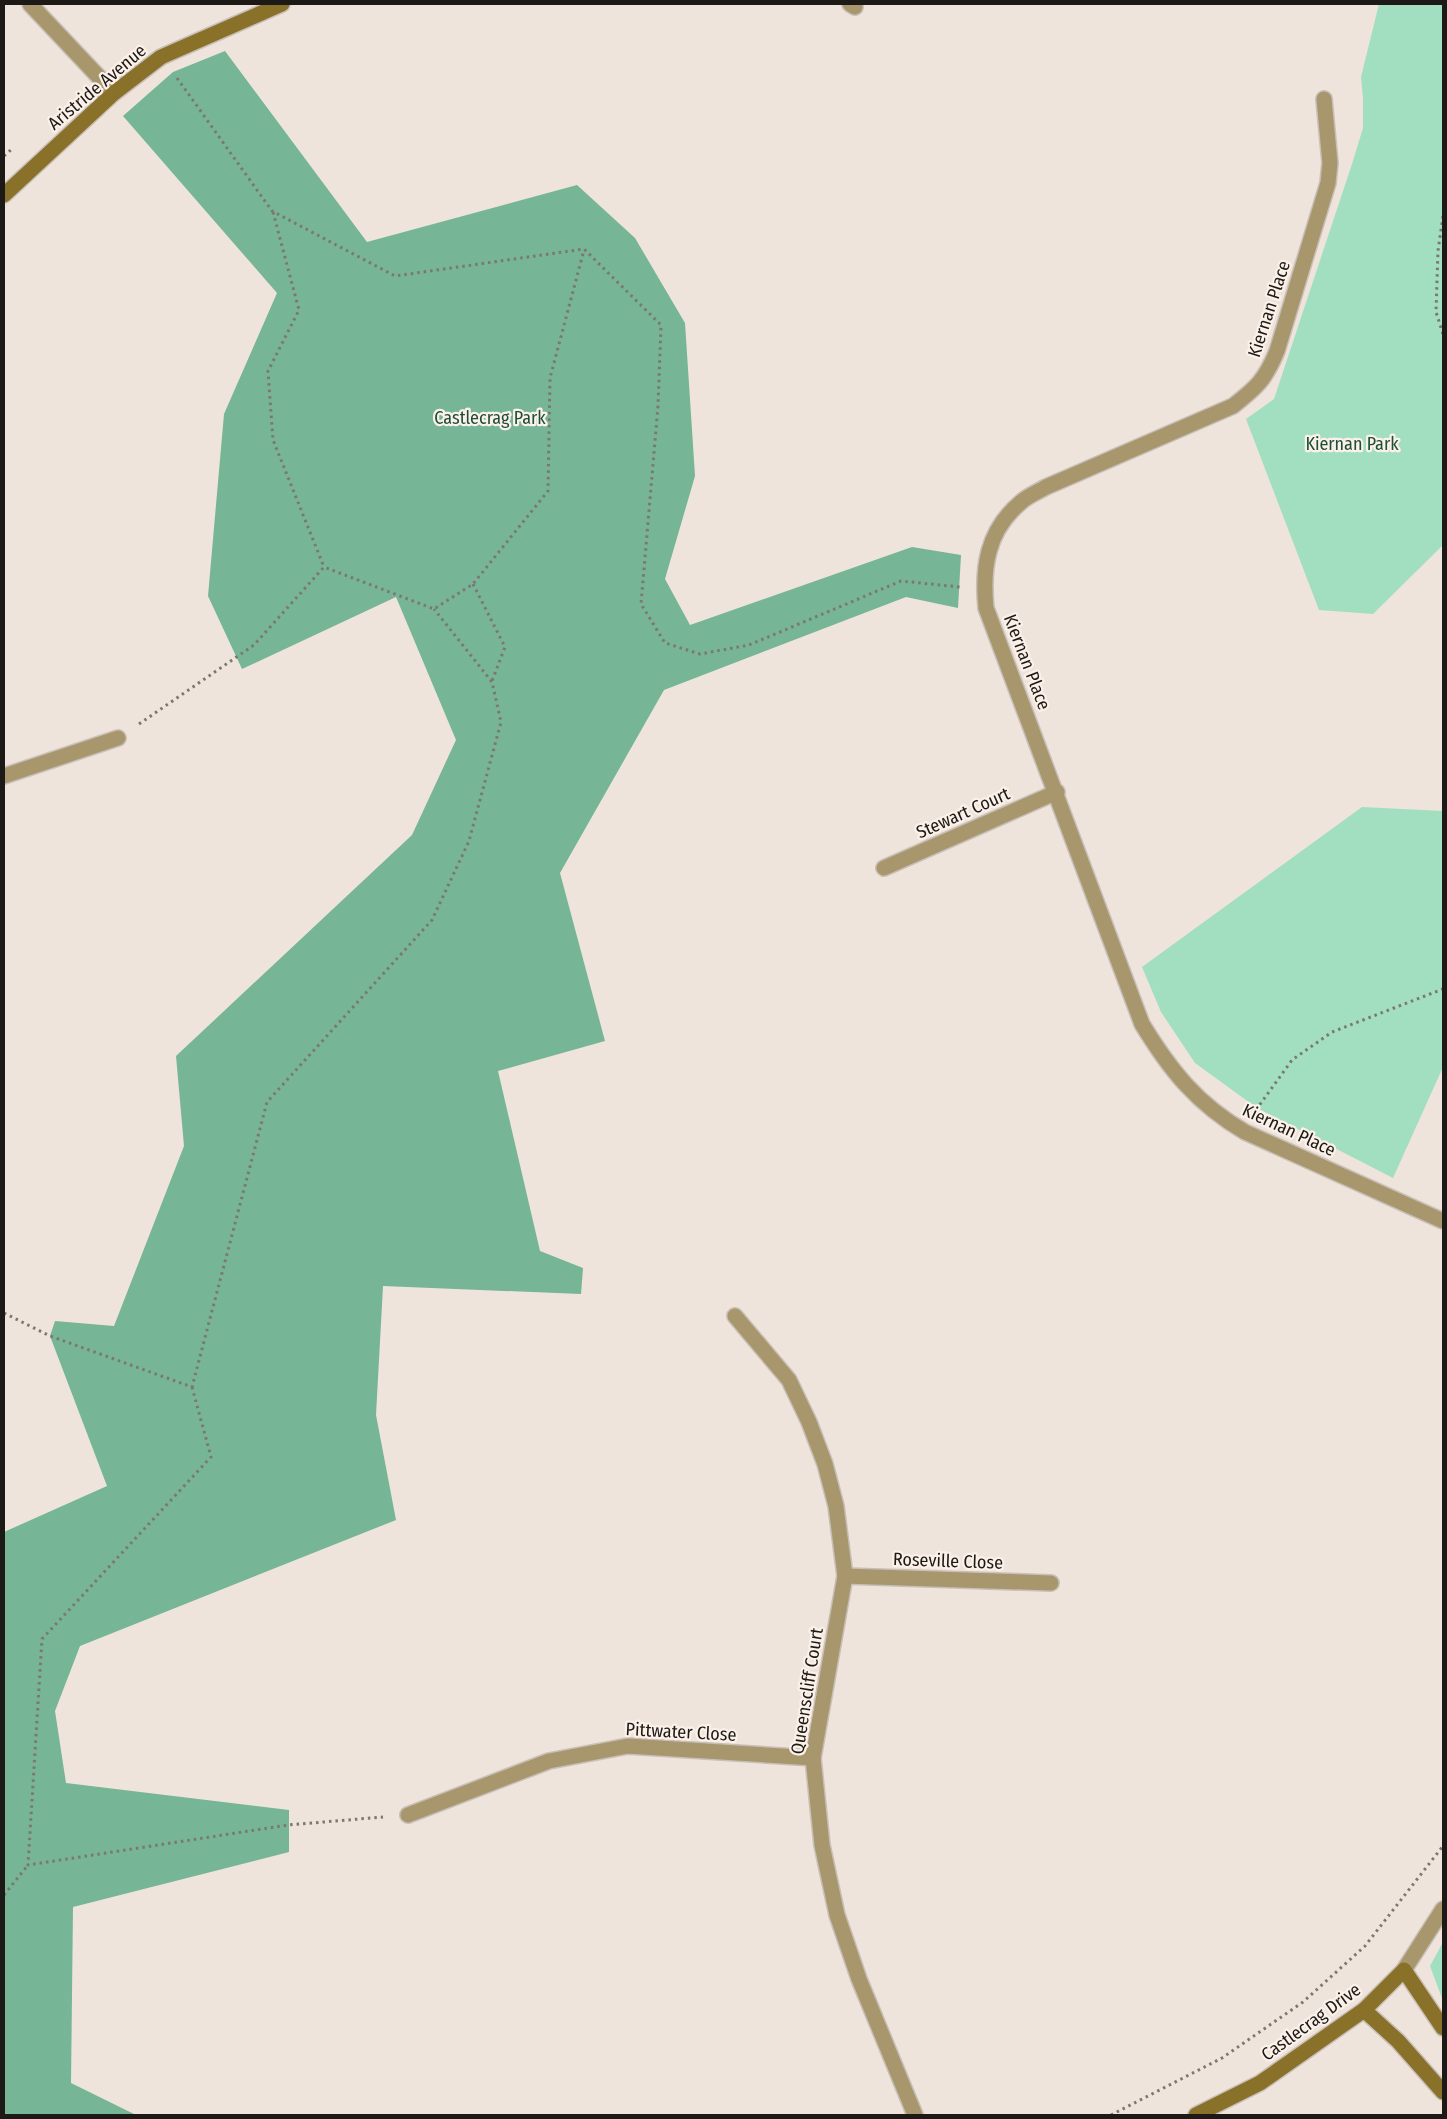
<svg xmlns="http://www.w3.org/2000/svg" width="1447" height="2119" font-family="'Fira Sans Condensed',sans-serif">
<rect width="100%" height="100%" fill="#eee4dc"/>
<g fill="#a1dfc0">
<polygon points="1379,4 1443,4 1443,545 1373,614 1319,610 1246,419 1274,399 1351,167 1363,128 1363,99 1361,77"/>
<polygon points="1362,807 1443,811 1443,1067 1393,1178 1257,1108 1195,1063 1161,1012 1142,967"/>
<polygon points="1443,1942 1443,2001 1430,1966"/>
</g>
<polygon fill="#76b596" points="225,51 367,242 577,185 635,238 685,323 695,476 665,579 690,625 912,547 961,555 958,608 906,597 664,690 560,873 605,1041 498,1071 540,1251 583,1268 581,1294 383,1286 376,1415 396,1520 80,1646 55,1711 66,1783 289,1810 289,1852 73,1907 71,2083 136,2115 4,2115 4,1532 107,1486 50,1336 55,1321 114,1326 184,1146 176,1056 412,835 456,740 396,597 242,669 208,596 224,414 277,293 123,116 173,72"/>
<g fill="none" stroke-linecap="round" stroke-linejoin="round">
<defs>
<g id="street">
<polyline points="30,4 114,93"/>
<polyline points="850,4 855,7"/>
<path d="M1324,99L1330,163L1328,183L1277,351C1265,380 1257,387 1233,406L1046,487C1038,492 1027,496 1020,503C987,531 982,568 986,608L1142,1024C1170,1070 1197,1104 1245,1132L1443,1221"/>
<polyline points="4,776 118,738"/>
<polyline points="884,868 1057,792"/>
<polyline points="735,1316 789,1380 809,1422 825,1464 836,1506 845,1576 813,1758 822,1845 837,1915 859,1979 915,2115"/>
<polyline points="845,1576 1051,1583"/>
<polyline points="408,1815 549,1761 628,1746 813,1758"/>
<polyline points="1404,1970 1443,1909"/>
</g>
<g id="secondary">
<polyline points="4,195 114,93 161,57 282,4"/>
<polyline points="1364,2010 1398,2041 1443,2092"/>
<polyline points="1196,2115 1260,2083 1364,2010 1404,1970 1443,2028"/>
</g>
</defs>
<use href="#street" stroke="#c8bfb8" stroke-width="18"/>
<use href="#secondary" stroke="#c8bfb8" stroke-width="18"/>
<g stroke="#7d7771" stroke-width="3" stroke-dasharray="2.5 4" stroke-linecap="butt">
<polyline points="177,78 272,211 395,276 584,249 661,325 658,406 641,604 665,643 700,654 749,645 901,581 960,587"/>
<polyline points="4,156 13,148"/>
<polyline points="273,212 299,310 268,371 273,440 324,567"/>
<polyline points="1443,216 1438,251 1436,312 1443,334"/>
<polyline points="473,584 505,647 492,681"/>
<polyline points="139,724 254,645 324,567 434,609 473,584 548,491 550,378 584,250"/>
<polyline points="1256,1110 1292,1060 1332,1032 1443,989"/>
<polyline points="4,1313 50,1336 192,1387 267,1102 432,920 469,841 501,722 492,682 434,609"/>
<polyline points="192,1387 211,1457 42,1639 28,1865 288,1825 383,1817"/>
<polyline points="4,1895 28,1865"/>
<polyline points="1111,2115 1222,2058 1303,2002 1365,1946 1443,1846"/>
</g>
<use href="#street" stroke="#a8976c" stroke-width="15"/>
<use href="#secondary" stroke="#8a7129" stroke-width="15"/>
</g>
<g text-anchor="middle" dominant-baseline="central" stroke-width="4.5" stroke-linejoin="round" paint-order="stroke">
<g font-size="18" fill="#1c1916" stroke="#fbf1e9">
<text transform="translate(97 87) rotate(-40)">Aristride Avenue</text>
<text transform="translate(1269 309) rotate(-72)">Kiernan Place</text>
<text transform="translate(1027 662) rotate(69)">Kiernan Place</text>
<text transform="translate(963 813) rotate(-24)">Stewart Court</text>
<text transform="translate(1289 1130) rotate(25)">Kiernan Place</text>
<text transform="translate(948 1561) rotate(2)">Roseville Close</text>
<text transform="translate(807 1691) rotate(-81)">Queenscliff Court</text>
<text transform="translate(681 1732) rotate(3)">Pittwater Close</text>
<text transform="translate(1311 2022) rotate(-36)">Castlecrag Drive</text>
</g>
<g font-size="18" fill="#1d4e39" stroke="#fbf1e9">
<text x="490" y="418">Castlecrag Park</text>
<text x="1352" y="444">Kiernan Park</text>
</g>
</g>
<rect width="1447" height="2119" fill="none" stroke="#1c1916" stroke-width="10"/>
</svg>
